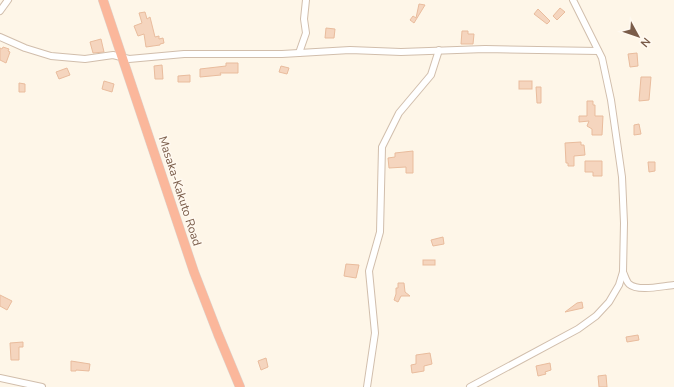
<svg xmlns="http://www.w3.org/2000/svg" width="674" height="387" font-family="'Nunito Sans',sans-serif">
<rect width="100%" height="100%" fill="#fef6e8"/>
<g fill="#f5d5be" stroke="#e9bc9d">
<polygon points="419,4 425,5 414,23 410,20 413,16 416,18"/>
<polygon points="560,8 565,12 557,20 553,16"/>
<polygon points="538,9 550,21 547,24 534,14"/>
<polygon points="145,12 147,19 150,17 155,37 159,36 159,39 163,38 164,43 160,44 160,45 146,47 144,34 138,36 134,26 142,23 139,13"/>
<polygon points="326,28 335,29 334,38 325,38"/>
<polygon points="462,31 468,31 468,34 474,34 473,44 461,44"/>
<polygon points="101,39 104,52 93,53 90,42"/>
<polygon points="3,47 9,49 8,51 10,52 6,63 0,60 0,48 2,49"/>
<polygon points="637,53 638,66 630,67 628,54"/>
<polygon points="226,63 238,63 238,73 220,73 221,75 200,77 200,69 226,66"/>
<polygon points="162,65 163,79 155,79 154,66"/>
<polygon points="281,66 289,68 287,74 279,72"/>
<polygon points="67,68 70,75 59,79 56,72"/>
<polygon points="190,75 190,82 178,82 178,76"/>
<polygon points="641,77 651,77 649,100 639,101"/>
<polygon points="104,81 114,84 112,92 102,89"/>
<rect x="519" y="81" width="13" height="8"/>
<polygon points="19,83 25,84 25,92 19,92"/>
<polygon points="536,87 541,87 541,103 537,103"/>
<polygon points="587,101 593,101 593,105 595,105 595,116 603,116 602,135 592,135 592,129 587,126 589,121 579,122 579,116 587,116"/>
<polygon points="639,124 641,134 634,135 634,125"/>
<polygon points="581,142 581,145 584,145 585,155 574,156 574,166 568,166 568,163 566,163 565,143"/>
<polygon points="413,151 413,173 406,173 406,167 389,168 388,158 395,157 395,153"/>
<polygon points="585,161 602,161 602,176 593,176 593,172 585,172"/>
<polygon points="648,162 655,162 655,171 649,172"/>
<polygon points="443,237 444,244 433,246 431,240"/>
<rect x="423" y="260" width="12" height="5"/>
<polygon points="346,264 359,265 356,278 344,276"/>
<polygon points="398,283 404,283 405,292 410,296 401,296 398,302 394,300 396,294 396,288 398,288"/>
<polygon points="0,295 12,301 7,310 0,306"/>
<polygon points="582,302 583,308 565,312 577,303"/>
<polygon points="638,335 639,340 627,342 626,337"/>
<polygon points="23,342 23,347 19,347 19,360 11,360 10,343"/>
<polygon points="430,353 432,364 424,366 424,371 412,373 411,365 416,364 416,355"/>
<polygon points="266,358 268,367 261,370 258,361"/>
<polygon points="71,361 90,364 89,371 76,370 76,371 71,371"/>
<polygon points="550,363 551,370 545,372 546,374 538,376 536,366"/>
<polygon points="606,375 607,387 599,387 598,376"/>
</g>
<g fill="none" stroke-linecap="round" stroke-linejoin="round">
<defs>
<g id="minor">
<polyline points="0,11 8,0"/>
<polyline points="0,37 25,48 51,56 85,59 113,55 129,59 184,54 282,54 350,50 401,52 485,49 598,51"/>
<polyline points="299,53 306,33 304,19 306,0"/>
<path d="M623,272C625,276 626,281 629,284C638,292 662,286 674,285"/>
<polyline points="0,378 42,387"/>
<polyline points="367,387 375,333 369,271 380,232 382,147 399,113 431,75 439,50"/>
<polyline points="470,387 578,329 596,316 609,302 619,285 623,272 624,223 622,177 611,100 602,58 573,0"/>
</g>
<polyline id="highway" points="103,0 194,272 218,334 240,387"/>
</defs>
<use href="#minor" stroke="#d1beac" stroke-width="8"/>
<use href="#highway" stroke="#dcd5d0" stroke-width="10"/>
<use href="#minor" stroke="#fff" stroke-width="6"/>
<use href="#highway" stroke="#fbb79b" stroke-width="9"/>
</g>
<g text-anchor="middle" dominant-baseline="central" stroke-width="3" stroke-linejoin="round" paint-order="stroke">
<g font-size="12" fill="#7a5c49" stroke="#fff9f0">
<text transform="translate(180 191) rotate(72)">Masaka-Kakuto Road</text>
</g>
</g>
<g transform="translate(638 36) rotate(130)" stroke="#fff9f0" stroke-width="3" paint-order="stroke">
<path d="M0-3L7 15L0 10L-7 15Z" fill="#7a5c49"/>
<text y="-6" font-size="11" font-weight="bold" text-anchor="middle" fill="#7a5c49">N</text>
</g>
</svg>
